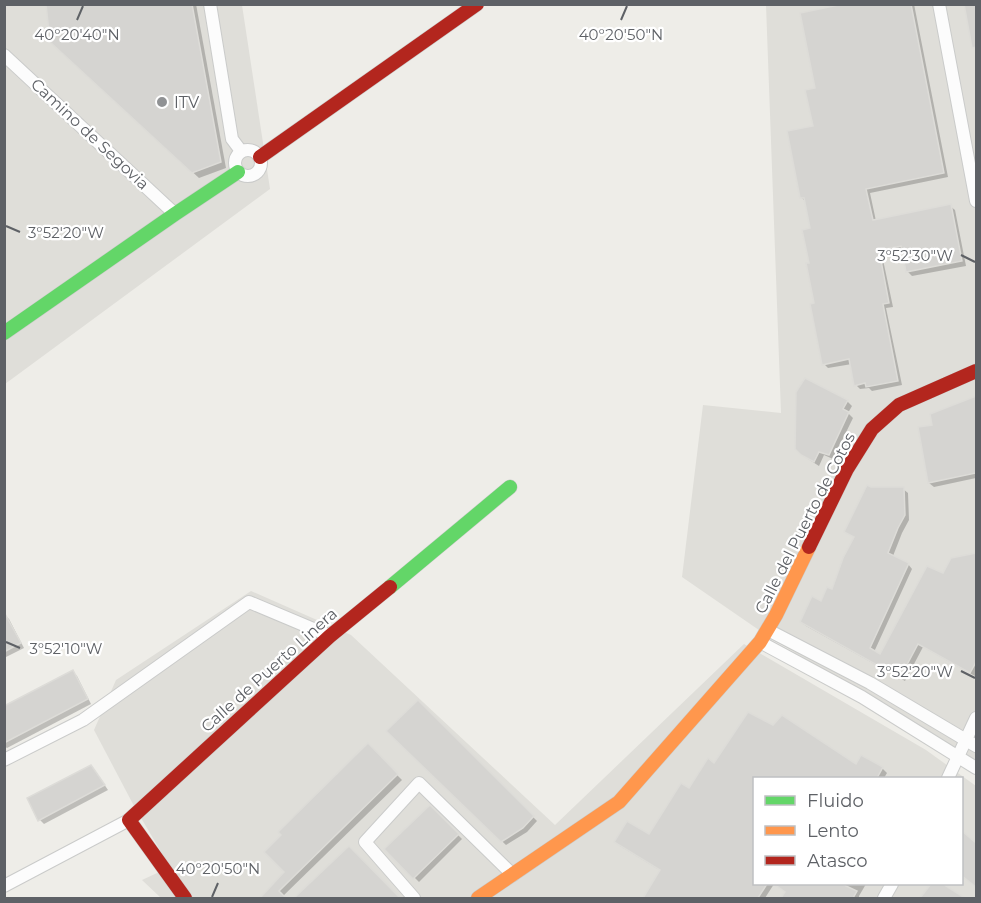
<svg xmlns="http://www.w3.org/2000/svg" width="981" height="903" font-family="Montserrat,sans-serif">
<rect width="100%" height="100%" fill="#eeede8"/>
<g fill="#dfded9" fill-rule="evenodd">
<polygon points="5,5 242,5 270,189 5,384"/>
<polygon points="766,5 976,5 976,763 769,637 682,577 703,405 781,413"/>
<path d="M251,591L351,635L555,825L744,644L926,750L976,786V898H161L142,880L170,867L134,806L94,730L116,680ZM754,778H962V884H754Z"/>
</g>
<g fill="#0003">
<polygon points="48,4 196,4 226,168 199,178 58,48"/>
<polygon points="850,4 914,4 948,177 870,193 876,221 950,206 955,210 966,266 912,276 908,272 904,250 882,255 893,307 886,308 902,385 872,391 869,388 860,389 856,385 852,364 828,368 824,364 811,264 812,229 807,203 802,198 814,127 816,89"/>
<polygon points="965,4 976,4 976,49 976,44"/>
<polygon points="976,398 976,478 934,487 929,483 920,428 934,426 931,415"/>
<polygon points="847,401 852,406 848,413 853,418 833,459 824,455 819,466 808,459 797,449"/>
<polygon points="903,489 908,493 909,520 902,533 893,556 908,564 912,569 874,652 881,656 944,574 952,559 976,555 976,674 975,676 923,647 905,681 806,626 801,622 833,591 855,538 846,531"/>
<polygon points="4,615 9,619 24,648 4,658"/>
<polygon points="72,672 77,676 91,704 7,748 4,746 4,707"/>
<polygon points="418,702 537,821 527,832 506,845 388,731"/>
<polygon points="368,746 402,780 282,897 284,898 262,898 286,872"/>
<polygon points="862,757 882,768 887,773 884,778 754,778 754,884 774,884 765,898 644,898 661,871 620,846 615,842 649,836 689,791 714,765 857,766"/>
<polygon points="95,771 108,790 44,824 40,820"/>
<polygon points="430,807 462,839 419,882 386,849"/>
<polygon points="962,833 976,845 976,887 962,875"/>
<polygon points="349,848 398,898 296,898"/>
<polygon points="774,884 866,884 859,896 859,898 783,898 787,892"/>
<polygon points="933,884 941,884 962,898 922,898"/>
</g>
<g fill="#d5d4d1" stroke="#dddcd8" stroke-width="1.5">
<polygon points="46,4 192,4 221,162 192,173 50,42"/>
<polygon points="843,4 911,4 944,173 866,189 873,220 951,204 962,261 906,272 901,246 879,250 889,303 883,304 898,381 866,387 865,383 854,386 849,359 822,365 810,304 814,303 806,263 809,263 802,230 810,228 804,198 800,198 787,131 813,126 805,90 815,88 800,13"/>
<polygon points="964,4 976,4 976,47 972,48"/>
<polygon points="805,378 848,400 843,409 849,412 829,455 819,452 814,462 801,455 795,449 796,392"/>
<polygon points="976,396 976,473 928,483 918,427 932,425 930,414"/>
<polygon points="867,485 871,487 904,487 905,515 898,528 888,553 909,563 870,648 880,654 927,566 943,573 951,558 976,553 976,662 970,673 918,644 900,678 800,622 812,596 821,601 827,587 832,589 843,558 854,537 844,532"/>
<polygon points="4,612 21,643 4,652"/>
<polygon points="73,670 88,699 4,743 4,706"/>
<polygon points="418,700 534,816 523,828 501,842 386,731"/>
<polygon points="748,712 773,725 782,715 856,764 861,755 883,767 877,778 754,778 754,884 767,884 758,898 643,898 660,870 614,842 627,821 649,834 681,783 689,788 708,758 714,763"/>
<polygon points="368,743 398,774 279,891 286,898 260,898 284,872 264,852 281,835 278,832"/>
<polygon points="91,765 105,785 38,821 27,798"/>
<polygon points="430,805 459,834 413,879 384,849"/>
<polygon points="962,831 976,843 976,887 962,876"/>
<polygon points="349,846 400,898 294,898"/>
<polygon points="774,884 842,884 857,891 853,898 781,898 785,892"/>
<polygon points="931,884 943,884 965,898 920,898"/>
</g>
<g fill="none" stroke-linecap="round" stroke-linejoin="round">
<defs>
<g id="street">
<polyline points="210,4 232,139 241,151"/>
<polyline points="939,4 976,201"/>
<polyline points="4,55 175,214"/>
<circle cx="248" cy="163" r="13"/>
<polyline points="768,630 870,683 976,746"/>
<polyline points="760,642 862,697 976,768"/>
<polyline points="4,760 83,720 249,602 330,636"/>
<polyline points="948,778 976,718"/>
<polyline points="4,886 129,820"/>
<polyline points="414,898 365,842 419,783 513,875"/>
<polyline points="884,898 892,884"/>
</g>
<g id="fast">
<polyline points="4,333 175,214 238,172"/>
<polyline points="390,587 510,487"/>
</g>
<polyline id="slow" points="478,898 619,802 760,642 776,615 809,547"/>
<g id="jam">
<polyline points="260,157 477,4"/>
<polyline points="809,547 847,469 872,429 899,405 976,371"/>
<polyline points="185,898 129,820 330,636 390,587"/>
</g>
</defs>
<use href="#street" stroke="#cacbca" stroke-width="14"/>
<use href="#fast" stroke="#cacbca" stroke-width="15"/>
<use href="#slow" stroke="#cacbca" stroke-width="15"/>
<use href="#jam" stroke="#cacbca" stroke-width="15"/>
<use href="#street" stroke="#fcfcfc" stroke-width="12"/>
<use href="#fast" stroke="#63d668" stroke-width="14"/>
<use href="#slow" stroke="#ff974d" stroke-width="14"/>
<use href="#jam" stroke="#b3261e" stroke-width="14"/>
</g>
<path fill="none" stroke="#5e6166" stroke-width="2" d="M77,20L83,6M621,20L627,6M6,226L20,232M961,255L975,262M6,642L20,648M961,671L975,678M212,897L218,883"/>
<circle fill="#909294" stroke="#fff" stroke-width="2" cx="162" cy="102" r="6"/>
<g text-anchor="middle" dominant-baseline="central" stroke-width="4.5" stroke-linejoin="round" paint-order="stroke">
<g font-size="16" fill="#5e6166" stroke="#fff" text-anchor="start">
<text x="174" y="102">ITV</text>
</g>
<g font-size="16" fill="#5e6166" stroke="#fff">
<text transform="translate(90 134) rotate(43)">Camino de Segovia</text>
<text transform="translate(805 523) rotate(-63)">Calle del Puerto de Cotos</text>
<text transform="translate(269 670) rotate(-42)">Calle de Puerto Linera</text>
</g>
</g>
<g font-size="15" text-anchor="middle" fill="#5e6166" stroke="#fff" stroke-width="4.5" stroke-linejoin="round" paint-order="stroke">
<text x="77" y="40">40°20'40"N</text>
<text x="621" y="40">40°20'50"N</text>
<text x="66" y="238">3°52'20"W</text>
<text x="915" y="261">3°52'30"W</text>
<text x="66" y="654">3°52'10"W</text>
<text x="915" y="677">3°52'20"W</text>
<text x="218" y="874">40°20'50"N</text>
</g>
<rect width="981" height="903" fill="none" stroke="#5e6166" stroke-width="12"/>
<rect x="753" y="777" width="210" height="108" fill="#ffffff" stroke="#bfc0c2" stroke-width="1.5"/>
<rect x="765" y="796" width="30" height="9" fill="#63d668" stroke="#bfc0c2" stroke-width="1.5"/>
<text x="807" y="807" font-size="18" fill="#5e6166">Fluido</text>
<rect x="765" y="826" width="30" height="9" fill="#ff974d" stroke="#bfc0c2" stroke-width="1.5"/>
<text x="807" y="837" font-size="18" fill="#5e6166">Lento</text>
<rect x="765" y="856" width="30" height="9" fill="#b3261e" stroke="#bfc0c2" stroke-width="1.5"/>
<text x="807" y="867" font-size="18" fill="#5e6166">Atasco</text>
</svg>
